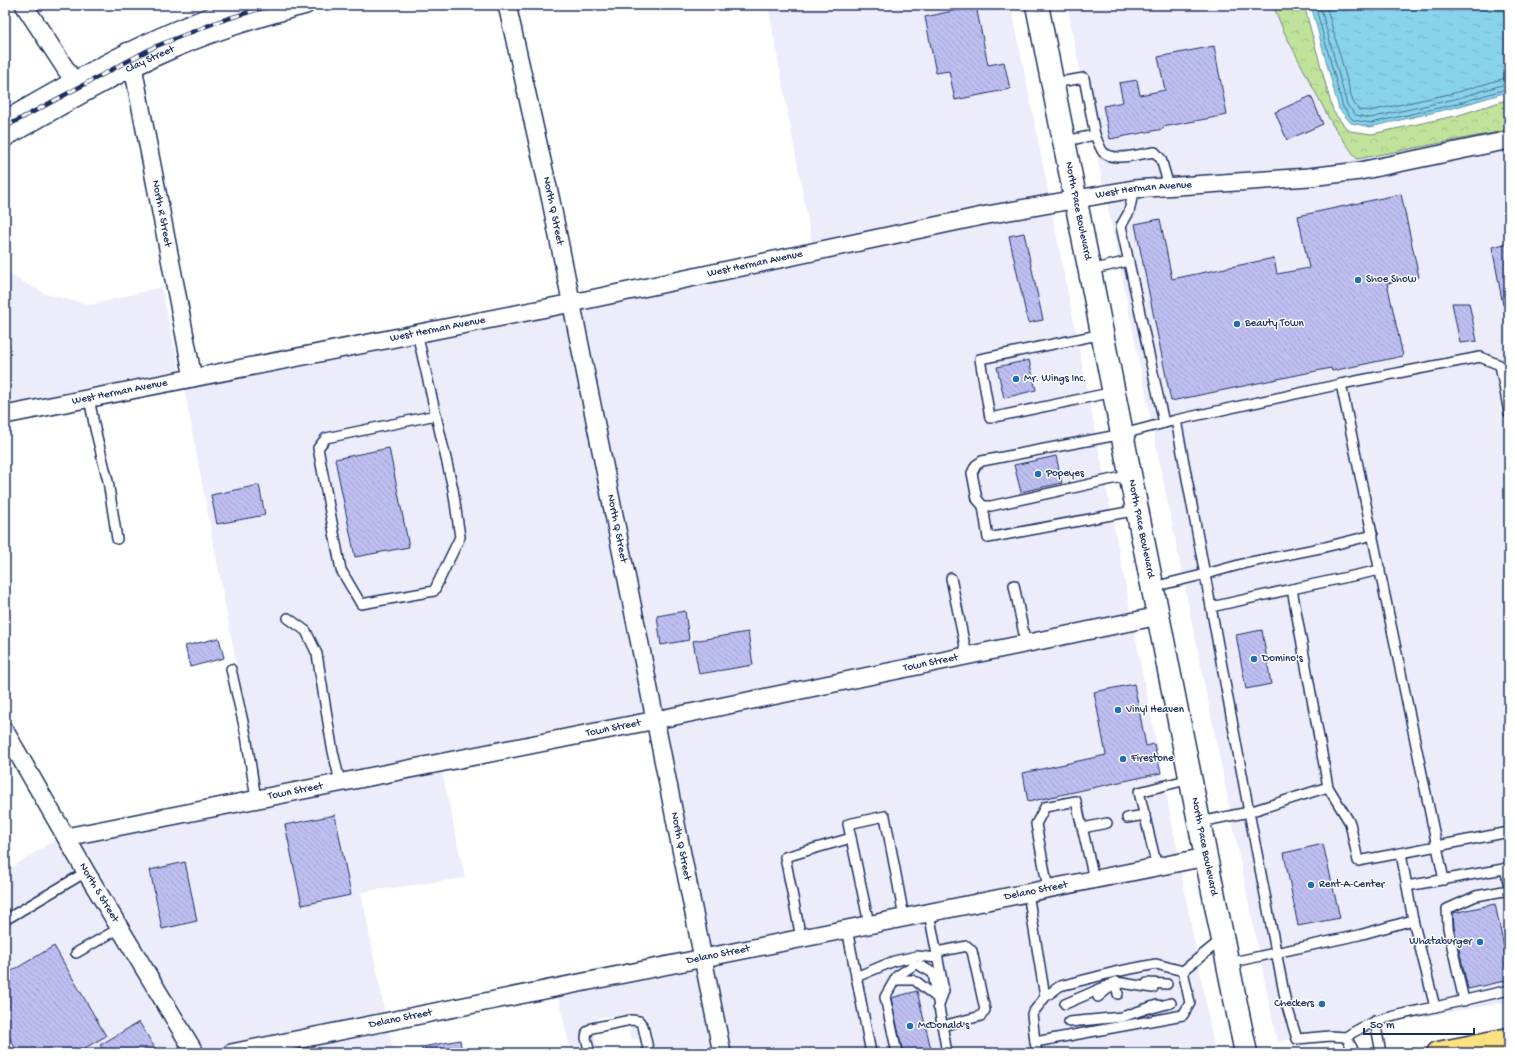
<svg xmlns="http://www.w3.org/2000/svg" width="1514" height="1058" font-family="'Gochi Hand',sans-serif">
<defs>
<pattern id="forest-crowns" width="20" height="18" patternUnits="userSpaceOnUse"><rect width="20" height="18" fill="#c0e29b"/><path d="M2 6a3 3 0 1 1 6 0M12 15a3 3 0 1 1 6 0" fill="none" stroke="#a4c288"/></pattern>
<pattern id="water-ripples" width="26" height="14" patternUnits="userSpaceOnUse"><rect width="26" height="14" fill="#88d3e9"/><path d="M2 4q2-2 4 0t4 0M15 11q2-2 4 0t4 0" fill="none" stroke="#75b5ca"/></pattern>
<pattern id="building-back-hatch" width="6" height="6" patternUnits="userSpaceOnUse"><rect width="6" height="6" fill="#bebff1"/><path d="M-1 5l2 2M0 0l6 6M5-1l2 2" fill="none" stroke="#a3a4d1"/></pattern>
</defs>
<rect width="100%" height="100%" fill="#fff"/>
<filter id="ink" filterUnits="userSpaceOnUse"><feTurbulence type="fractalNoise" baseFrequency=".025" numOctaves="2"/><feDisplacementMap in="SourceGraphic" scale="8" xChannelSelector="R" yChannelSelector="G"/><feConvolveMatrix kernelMatrix="1 2 1 2 8 2 1 2 1" color-interpolation-filters="sRGB"/></filter>
<g filter="url(#ink)">
<g fill="#ececfb">
<polygon points="768,5 1011,5 1049,195 985,207 812,243"/>
<polygon points="1067,5 1273,5 1284,32 1332,124 1357,159 1509,130 1509,131 1359,162 1308,168 1150,179 1103,186"/>
<polygon points="1509,149 1509,1002 1277,1042 1107,203 1153,196 1362,179"/>
<polygon points="1052,212 1131,613 662,710 581,310 988,224"/>
<polygon points="5,272 45,294 91,305 161,287 180,372 5,406"/>
<polygon points="566,312 647,713 242,793 260,788 184,388"/>
<polygon points="1134,630 1178,854 709,948 665,727"/>
<polygon points="442,771 465,878 361,892 385,1013 202,1050 79,843"/>
<polygon points="58,838 61,846 63,846 186,1053 5,1053 5,872"/>
<polygon points="1181,871 1215,1052 729,1053 712,965"/>
<polygon points="697,967 714,1053 644,1053 644,1046 637,1039 630,1038 629,1023 621,1016 599,1017 593,1025 598,1053 571,1053 558,996"/>
<polygon points="388,1030 394,1053 274,1053"/>
</g>
<polygon fill="url(#forest-crowns)" stroke="#6e887c" points="1273,5 1304,5 1333,111 1346,128 1350,131 1372,134 1459,115 1509,99 1509,130 1357,159 1332,124 1284,32"/>
<polygon fill="url(#water-ripples)" stroke="#5c91b1" points="1311,5 1508,5 1509,88 1507,92 1457,107 1370,127 1351,123 1339,109"/>
<g fill="none" stroke-linecap="round" stroke-linejoin="round">
<g stroke="#477196" stroke-width="1">
<polyline points="1315,5 1343,107 1353,120 1371,123 1456,104 1509,88"/>
<polyline points="1320,5 1347,105 1356,115 1370,118 1455,99 1509,83"/>
<polyline points="1326,5 1353,102 1359,110 1370,111 1454,93 1509,77"/>
</g>
</g>
<g fill="url(#building-back-hatch)" stroke="#1b2f5e">
<polygon points="976,6 988,65 1004,62 1010,89 955,100 949,71 936,73 925,17"/>
<polygon points="1214,46 1227,115 1163,127 1163,129 1110,139 1103,106 1123,102 1119,83 1137,80 1140,95 1165,90 1158,57"/>
<polygon points="1311,96 1323,124 1287,140 1275,112"/>
<polygon points="1401,194 1419,277 1387,283 1403,356 1332,371 1331,368 1171,401 1135,224 1160,219 1172,279 1274,258 1277,274 1309,268 1298,216"/>
<polygon points="1024,233 1043,320 1028,323 1009,236"/>
<polygon points="1509,243 1509,305 1503,305 1492,247"/>
<polygon points="1452,303 1469,303 1477,341 1460,343"/>
<polygon points="1029,360 1036,390 1004,398 997,367"/>
<polygon points="389,448 409,547 355,557 335,459"/>
<polygon points="1056,456 1062,483 1021,492 1014,465"/>
<polygon points="259,485 265,515 217,524 211,495"/>
<polygon points="685,611 689,640 661,645 657,616"/>
<polygon points="1262,630 1271,684 1246,689 1236,635"/>
<polygon points="748,632 753,665 699,674 693,641"/>
<polygon points="219,638 224,658 190,667 185,646"/>
<polygon points="1134,684 1146,746 1154,744 1161,773 1028,802 1023,773 1106,755 1094,692"/>
<polygon points="335,815 351,895 302,905 285,825"/>
<polygon points="1323,844 1340,918 1298,926 1284,853"/>
<polygon points="185,862 197,921 162,929 150,870"/>
<polygon points="1495,904 1509,971 1509,980 1468,989 1454,927 1453,913"/>
<polygon points="54,946 106,1036 76,1053 18,1053 5,1030 5,975"/>
<polygon points="917,991 932,1053 903,1053 891,998"/>
<polygon points="139,1022 158,1053 105,1053 100,1045"/>
<polygon points="460,1040 462,1053 422,1053 422,1047"/>
</g>
<g fill="none" stroke-linecap="round" stroke-linejoin="round">
<defs>
<g id="lane">
<polyline points="1053,83 1084,78 1095,135 1065,141"/>
<path d="M1095,135C1097,140 1100,148 1103,152C1115,163 1141,153 1155,152L1161,159L1169,186"/>
<polyline points="1134,189 1129,212 1121,226 1164,423"/>
<polyline points="1090,270 1129,261"/>
<polyline points="417,333 453,489 460,537 434,591 361,604 341,570 318,448 326,438 436,415"/>
<polyline points="1103,334 980,359 990,418 1114,392"/>
<polyline points="1341,384 1444,880"/>
<polyline points="89,398 95,429 108,481 117,539"/>
<polyline points="1131,475 991,506 983,506 977,499 972,473 976,465 982,461 1123,434 1176,420"/>
<polyline points="983,506 988,538 1138,510"/>
<polyline points="951,578 967,656"/>
<polyline points="1014,585 1026,644"/>
<polyline points="1153,587 1206,574 1246,563 1325,547 1373,535"/>
<polyline points="1292,589 1380,570"/>
<polyline points="1211,607 1249,812 1286,1003 1297,1039 1330,1036 1346,1037 1355,1053"/>
<polyline points="288,618 306,631 317,654 332,747 340,782"/>
<polyline points="231,669 246,735 256,799"/>
<polyline points="1127,818 1145,815"/>
<polyline points="1200,822 1249,812 1328,787"/>
<polyline points="1083,828 1107,823"/>
<polyline points="851,838 869,924"/>
<polyline points="1401,853 1509,832"/>
<polyline points="1157,867 1139,792 1190,779"/>
<polyline points="1505,868 1509,887"/>
<polyline points="1407,886 1509,868"/>
<polyline points="1048,889 1036,824 1045,807 1076,801 1094,879"/>
<polyline points="1028,893 1045,997 1032,1014 1035,1042 1183,1015 1190,1003 1183,971"/>
<polyline points="929,913 944,991 938,1007"/>
<polyline points="5,920 86,872"/>
<polyline points="847,929 871,1053"/>
<polyline points="801,938 785,857 851,838 848,824 885,816 904,917"/>
<polyline points="937,952 967,946 972,951 985,1010 981,1016 942,1026"/>
<polyline points="76,953 120,928"/>
<polyline points="1228,963 1359,935 1413,920 1401,853 1358,861 1350,823 1328,787 1292,589 1211,607 1176,420 1341,384 1480,357 1500,365 1509,413"/>
<polyline points="919,965 933,973 947,1053"/>
<polyline points="1183,971 1222,939"/>
<polyline points="856,977 894,961 917,956 938,958"/>
<polyline points="895,980 912,980"/>
<polyline points="917,982 936,997"/>
<polyline points="1147,983 1167,984"/>
<polyline points="1045,997 1060,986 1115,972 1156,964 1183,971"/>
<polyline points="1098,997 1116,982 1118,994"/>
<polyline points="1464,1001 1448,928 1447,909 1476,896 1509,890"/>
<polyline points="1065,1004 1116,982 1153,988"/>
<polyline points="1435,1007 1509,990"/>
<polyline points="1152,1008 1171,1003"/>
<polyline points="1375,1021 1381,1053"/>
<polyline points="1069,1022 1122,1017 1157,1005"/>
<path d="M1346,1037C1373,1018 1403,1014 1435,1007L1413,920"/>
<polyline points="1035,1042 1037,1053"/>
<polyline points="590,1053 586,1038 587,1032 592,1028 631,1020 639,1021 643,1026 649,1053"/>
<polyline points="897,1053 885,997 897,976 914,965"/>
</g>
<g id="street">
<polyline points="24,5 73,80"/>
<path id="s1" d="M507,5L551,201L722,1053"/>
<path id="s2" d="M128,51L133,67L193,378"/>
<path d="M5,120C83,75 159,30 245,5"/>
<path id="s3" d="M5,138C59,107 113,75 171,50C214,31 260,17 306,5"/>
<path id="s4" d="M5,415L572,303L987,215L1134,189L1309,177L1360,171L1509,140"/>
<path id="s5" d="M5,731L86,872L195,1053"/>
<path id="s6" d="M66,837L656,720L1159,616"/>
<path id="s7" d="M231,1053L1206,857"/>
</g>
<g id="secondary">
<path id="s8" d="M1037,5L1206,857L1246,1053"/>
</g>
<polyline id="primary" points="1438,1053 1509,1039"/>
</defs>
<use href="#lane" stroke="#1b2f5e" stroke-width="12"/>
<use href="#street" stroke="#1b2f5e" stroke-width="20"/>
<use href="#secondary" stroke="#1b2f5e" stroke-width="25"/>
<use href="#primary" stroke="#1b2f5e" stroke-width="25"/>
<use href="#lane" stroke="#fff" stroke-width="9"/>
<use href="#street" stroke="#fff" stroke-width="17"/>
<use href="#secondary" stroke="#fff" stroke-width="22"/>
<use href="#primary" stroke="#fde080" stroke-width="22"/>
<defs>
<polyline id="rail" points="5,127 154,47 217,22 272,5"/>
</defs>
<use href="#rail" stroke="#1b2f5e" stroke-width="4.5"/>
<use href="#rail" stroke="#fff" stroke-width="3" stroke-dasharray="9" stroke-linecap="butt"/>
</g>
</g>
<g fill="#1f6fb2" stroke="#fff" stroke-width="1.5">
<circle cx="1358" cy="280" r="4"/>
<circle cx="1237" cy="324" r="4"/>
<circle cx="1016" cy="379" r="4"/>
<circle cx="1038" cy="474" r="4"/>
<circle cx="1254" cy="659" r="4"/>
<circle cx="1118" cy="710" r="4"/>
<circle cx="1123" cy="759" r="4"/>
<circle cx="1311" cy="885" r="4"/>
<circle cx="1480" cy="942" r="4"/>
<circle cx="1322" cy="1004" r="4"/>
<circle cx="910" cy="1026" r="4"/>
</g>
<g text-anchor="middle" dominant-baseline="central" stroke-width="3" stroke-linejoin="round" paint-order="stroke">
<g font-size="11" fill="#1b2f5e" stroke="#fff">
<text stroke="none"><textPath href="#s3" startOffset="165">Clay Street</textPath></text>
<text stroke="none"><textPath href="#s4" startOffset="1161">West Herman Avenue</textPath></text>
<text stroke="none"><textPath href="#s1" startOffset="211">North Q Street</textPath></text>
<text stroke="none"><textPath href="#s8" startOffset="210">North Pace Boulevard</textPath></text>
<text stroke="none"><textPath href="#s2" startOffset="166">North R Street</textPath></text>
<text stroke="none"><textPath href="#s4" startOffset="765">West Herman Avenue</textPath></text>
<text stroke="none"><textPath href="#s4" startOffset="441">West Herman Avenue</textPath></text>
<text stroke="none"><textPath href="#s4" startOffset="117">West Herman Avenue</textPath></text>
<text stroke="none"><textPath href="#s1" startOffset="535">North Q Street</textPath></text>
<text stroke="none"><textPath href="#s8" startOffset="534">North Pace Boulevard</textPath></text>
<text stroke="none"><textPath href="#s6" startOffset="882">Town Street</textPath></text>
<text stroke="none"><textPath href="#s6" startOffset="558">Town Street</textPath></text>
<text stroke="none"><textPath href="#s6" startOffset="234">Town Street</textPath></text>
<text stroke="none"><textPath href="#s1" startOffset="859">North Q Street</textPath></text>
<text stroke="none"><textPath href="#s8" startOffset="858">North Pace Boulevard</textPath></text>
<text stroke="none"><textPath href="#s7" startOffset="821">Delano Street</textPath></text>
<text stroke="none"><textPath href="#s5" startOffset="187">North S Street</textPath></text>
<text stroke="none"><textPath href="#s7" startOffset="497">Delano Street</textPath></text>
<text stroke="none"><textPath href="#s7" startOffset="173">Delano Street</textPath></text>
</g>
<g font-size="11" fill="#1b2f5e" stroke="#fff" text-anchor="start">
<text x="1366" y="280">Shoe Show</text>
<text x="1245" y="324">Beauty Town</text>
<text x="1024" y="379">Mr. Wings Inc.</text>
<text x="1046" y="474">Popeyes</text>
<text x="1262" y="659">Domino's</text>
<text x="1126" y="710">Vinyl Heaven</text>
<text x="1131" y="759">Firestone</text>
<text x="1319" y="885">Rent-A-Center</text>
<text x="1472" y="942" text-anchor="end">Whataburger</text>
<text x="1314" y="1004" text-anchor="end">Checkers</text>
<text x="918" y="1026">McDonald's</text>
</g>
</g>
<rect width="1514" height="1058" fill="none" stroke="#fff" stroke-width="20"/>
<rect x="10" y="10" width="1494" height="1038" fill="none" stroke="#1b2f5e" stroke-width="1.5" filter="url(#ink)"/>
<path d="M1364 1028v6h110v-6" fill="none" stroke="#1b2f5e" stroke-width="2"/>
<text x="1370" y="1028" font-size="12" fill="#1b2f5e" stroke="#ffffff" stroke-width="3" paint-order="stroke">50 m</text>
</svg>
